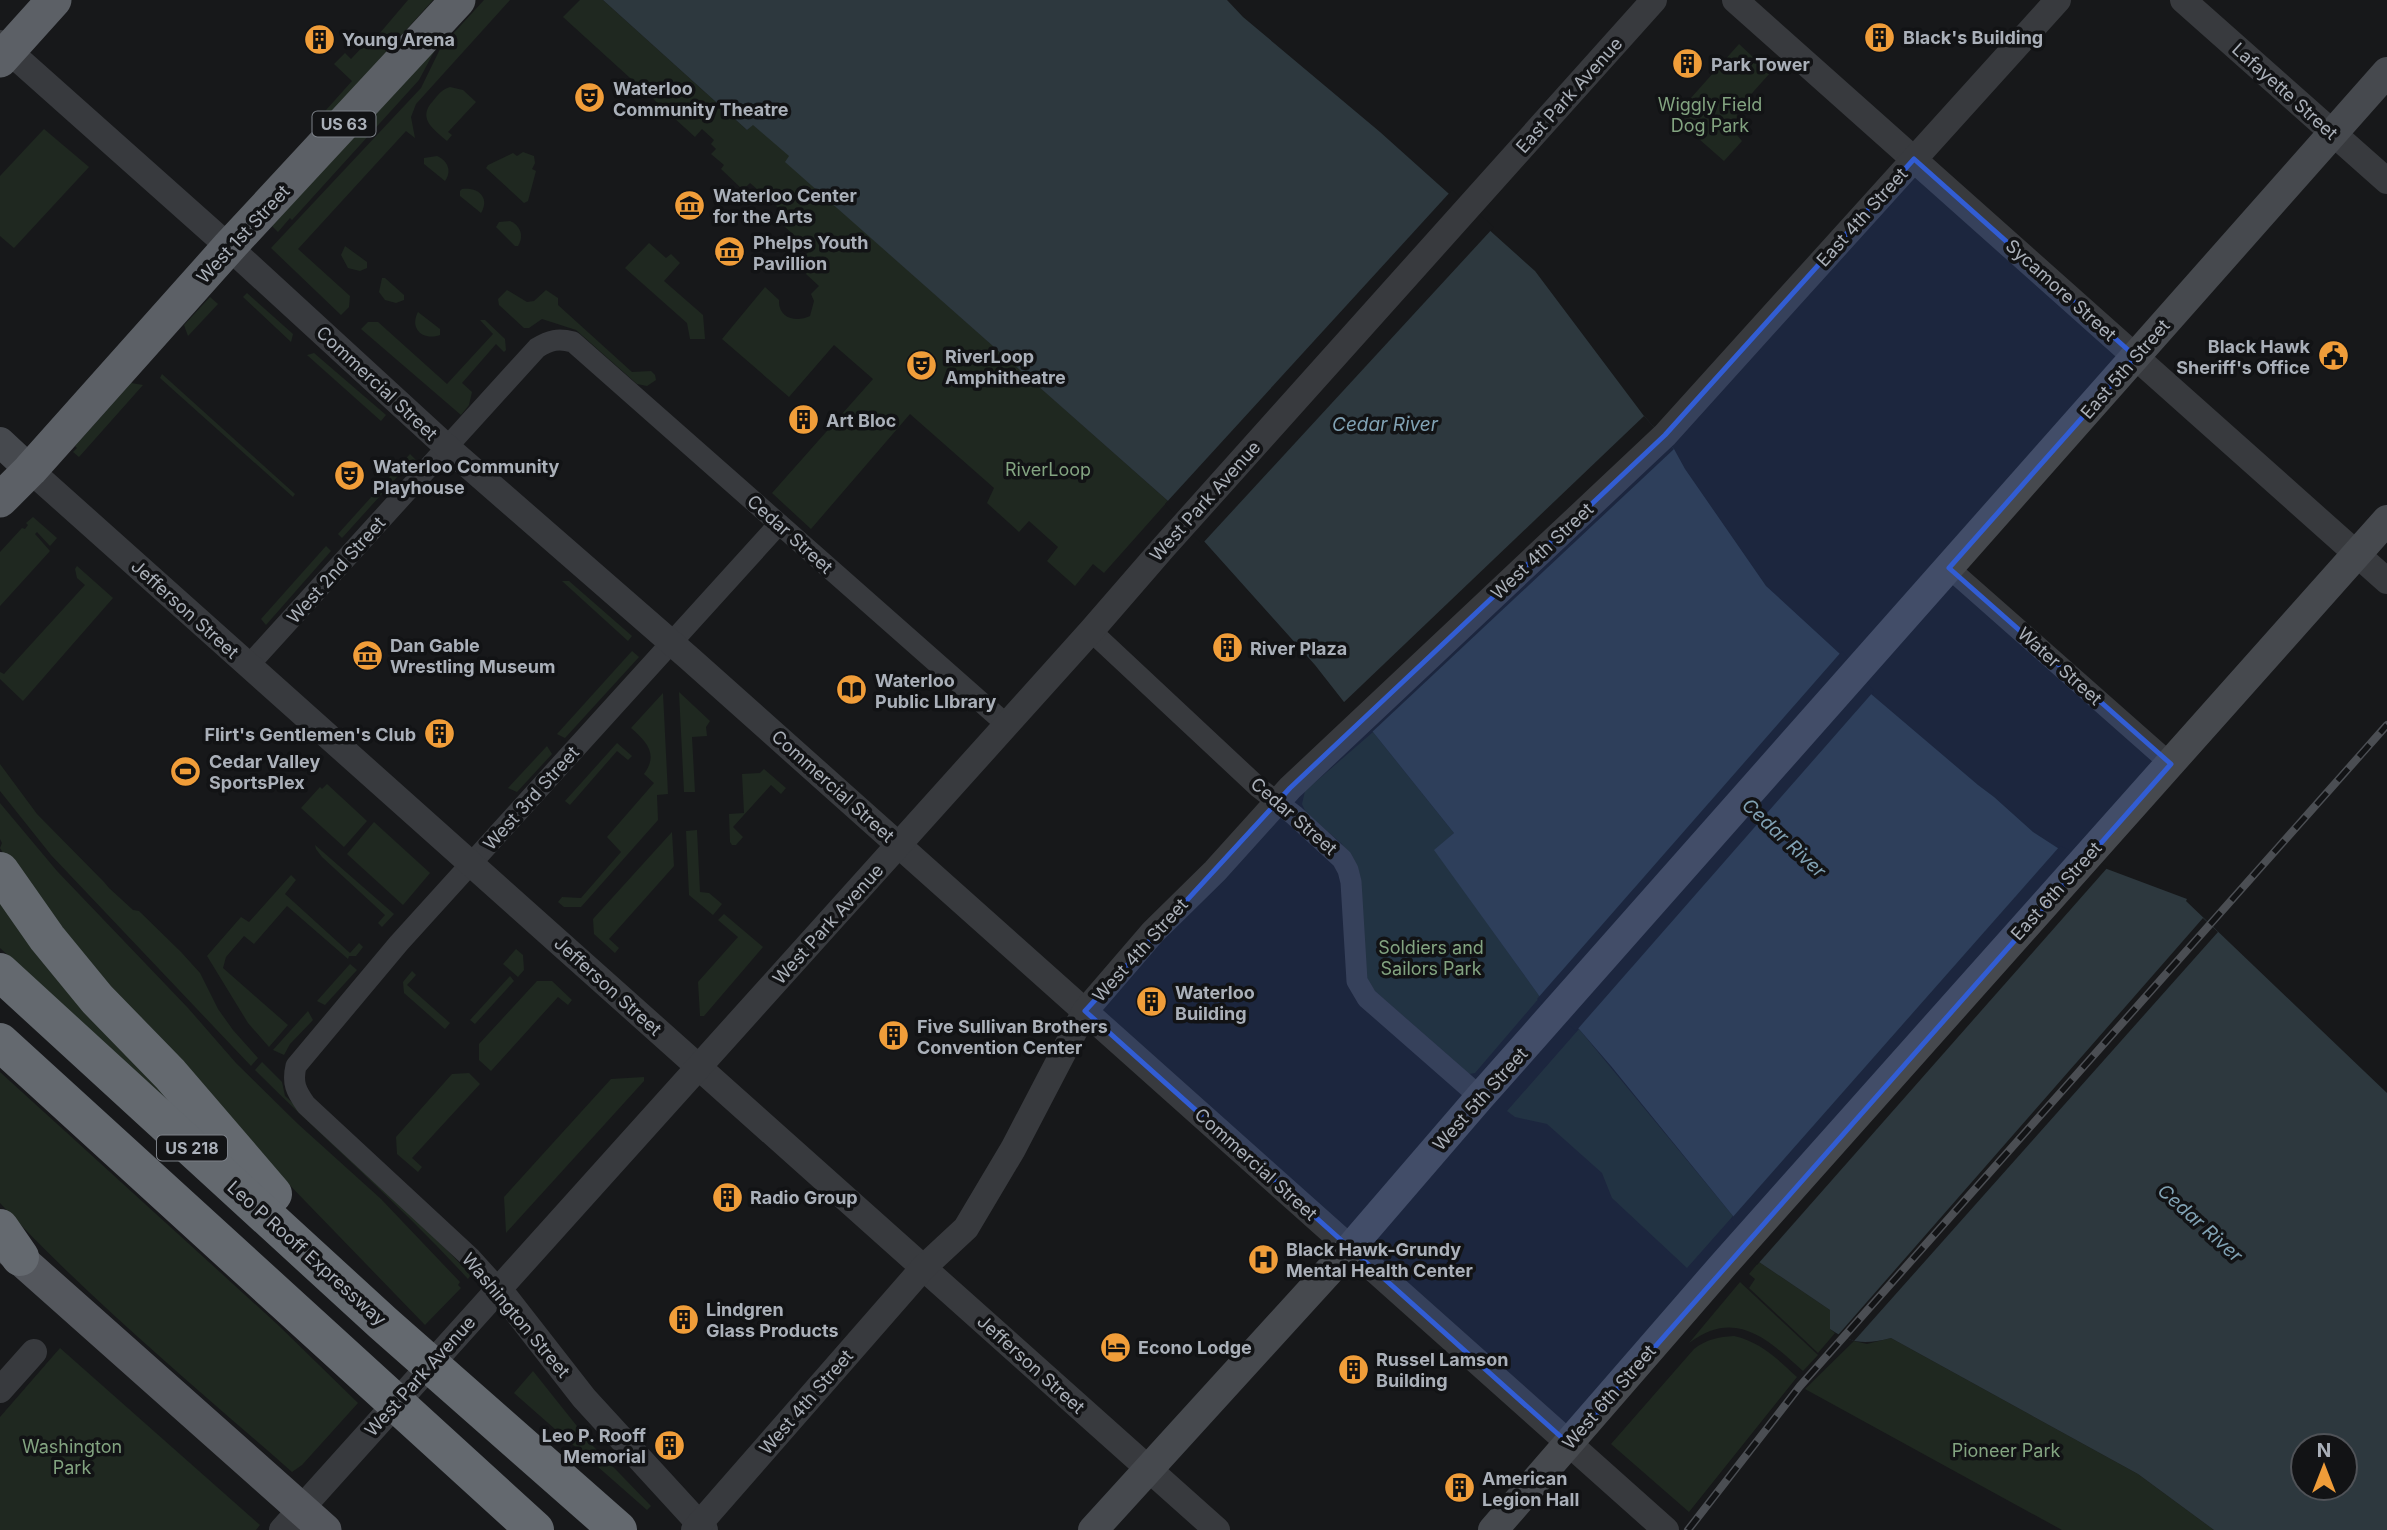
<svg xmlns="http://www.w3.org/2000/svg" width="2387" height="1530" font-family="Inter,sans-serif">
<rect width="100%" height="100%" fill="#17181a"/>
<g fill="#1f2820">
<polygon points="408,0 433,0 325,120 318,119 352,81 334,64 345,53 351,59 371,38 374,40"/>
<polygon points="484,0 510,0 416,104 411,117 415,138 406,131 298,249 350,296 349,307 341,315 271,248 421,88 441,47"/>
<path d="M580,0H603L747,130L753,124L790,156L786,162L1168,501L1104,573L1093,564L1075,586L1047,561L1058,547L1029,521L1019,532L987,503L994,488L910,414L811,529L772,493L873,379L834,345L789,397L722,339L765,287L779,300C778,318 796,323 810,316L814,301L811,294L819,286L806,274L812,266L803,258L810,250L784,226L790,218L750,183L743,190L721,169L724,165L711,154L716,149L711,144L714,140L702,129L695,137L563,17Z"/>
<polygon points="1739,44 1770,73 1737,110 1736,134 1742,141 1724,161 1674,117"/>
<polygon points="437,46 419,80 292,220 290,218 278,232 272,226"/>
<path d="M450,87L463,90L476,102L448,132L452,135L447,141C433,129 417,118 433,101C438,95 442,89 450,87Z"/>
<polygon points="44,129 89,167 14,248 0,236 0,176"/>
<polygon points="523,152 534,156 535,163 532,169 536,171 528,201 524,203 486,168 488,165 513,153 517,156"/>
<path d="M437,156C448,161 452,171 445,181L424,164V158Z"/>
<path d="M462,189C479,187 490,198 481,213L460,196V191Z"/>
<path d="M510,221C521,226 524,236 518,246H515L496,227L499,222Z"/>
<polygon points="649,243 666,258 671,254 680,263 664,281 703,315 705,339 690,339 687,323 625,268"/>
<polygon points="345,246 367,262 367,268 360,271 348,268 341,255"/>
<polygon points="382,278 385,278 404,295 404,300 396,303 385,300 379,292"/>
<polygon points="507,290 527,302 534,301 546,290 558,298 558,305 632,372 651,371 655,375 656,380 647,386 637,384 576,330 542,319 529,328 524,328 499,305 498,299"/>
<polygon points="247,293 293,334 291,342 243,297"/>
<polygon points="210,297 218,304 188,336 184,325"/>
<path d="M418,312L440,329V335C423,341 409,329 418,312Z"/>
<polygon points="480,320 485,320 505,339 506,350 504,352 496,344 462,383 472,392 469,405 461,415 361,329 368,322 378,322 447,384 493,334"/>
<polygon points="314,353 386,415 381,421 307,355"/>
<polygon points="162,374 295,494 293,497 160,378"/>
<polygon points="131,383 143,385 79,457 73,452 77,448 75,446"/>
<polygon points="410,454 420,464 408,465 342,538 338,534"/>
<polygon points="33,517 57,538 50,546 37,532 35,534 50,551 0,606 0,552 22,528 25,529 28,525 26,523"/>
<polygon points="326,546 331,551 266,625 261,619"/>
<polygon points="77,566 113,598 23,701 0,679 0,672 4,674 85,585 77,578 75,569"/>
<polygon points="562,581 569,581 632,636 628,641"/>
<polygon points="632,651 639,657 565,738 557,734"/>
<polygon points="679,692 710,721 706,727 707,736 692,737 695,792 684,792"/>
<path d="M663,693L668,794L657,795L658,820L581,907H564L558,902L562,897L581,898L621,852L607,837L654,783L644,774C659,754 646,741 631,728Z"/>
<polygon points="1373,732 1454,833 1435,850 1540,997 1475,1073 1469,1074 1368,985 1351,857 1341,843 1306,813 1302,804 1305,791"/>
<polygon points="617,743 632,756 628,760 617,751 570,805 565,801"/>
<polygon points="547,746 552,754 517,792 508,788"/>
<polygon points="0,764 37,814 104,882 109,888 133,910 139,911 181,952 200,973 218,1009 233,1030 258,1058 251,1066 51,855 0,791"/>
<polygon points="764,769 786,788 781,794 771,785 733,827 743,837 736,845 732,845 730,842 729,814 744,813 742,774 760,773"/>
<polygon points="327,784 367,821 344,847 301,808 320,787 322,789"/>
<polygon points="0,803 57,871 188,1008 236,1063 298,1124 381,1199 460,1282 458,1285 461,1288 425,1325 163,1054 28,896 0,848 2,843 0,839"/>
<polygon points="374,822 430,873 403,905 347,854"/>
<polygon points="697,830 700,892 709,893 722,904 713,915 689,895 686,831"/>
<polygon points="672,832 674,866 609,939 619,948 615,953 594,934 593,919"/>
<polygon points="315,845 394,914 382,927 378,923 385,915 322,857 316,849"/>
<polygon points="291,875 296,880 285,894 350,953 359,943 363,947 356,956 349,956 348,959 287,906 254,944 244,936 226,957 223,968 288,1025 269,1047 248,1023 207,956 241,917 249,922"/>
<polygon points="0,891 193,1123 0,948"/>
<polygon points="724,914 763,947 704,1016 700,1016 698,982 738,937 718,920"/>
<polygon points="516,949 523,955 524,970 518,977 503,964"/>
<polygon points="350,964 357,970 325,1005 317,1001"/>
<polygon points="412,971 416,975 407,985 450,1023 445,1029 404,993 403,982"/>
<polygon points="510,976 514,981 475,1024 470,1020"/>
<polygon points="537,981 552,981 572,1000 568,1005 558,997 491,1071 479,1060 479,1044"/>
<polygon points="308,1011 313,1020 290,1044 284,1055 273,1050"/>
<polygon points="1579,1029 1733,1216 1687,1268 1612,1198 1602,1173 1547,1124 1515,1117 1507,1111"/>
<path d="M262,1062L282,1082L285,1096L409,1210L467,1271L470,1276L468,1279C401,1205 325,1140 255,1070Z"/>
<path d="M0,1072L277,1324L358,1403L302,1465L292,1472C193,1385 90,1300 0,1203Z"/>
<polygon points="469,1073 480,1084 412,1158 422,1167 418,1172 397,1154 396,1137 452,1074"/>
<polygon points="644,1077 644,1081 506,1233 504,1197 611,1079"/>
<polygon points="1759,1262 1830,1310 1830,1329 1835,1333 1818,1353 1749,1288 1755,1279 1749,1274"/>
<path d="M1740,1282L1818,1355L1803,1371C1767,1339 1736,1308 1689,1343Z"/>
<path d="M1734,1336C1761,1342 1777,1359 1797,1377L1689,1512L1611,1444L1694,1349C1707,1339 1718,1337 1734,1336Z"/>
<polygon points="1891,1338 2138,1474 2214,1530 2062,1530 1805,1389 1854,1341 1867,1344"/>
<polygon points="60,1348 260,1525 256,1530 0,1530 0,1417"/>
<polygon points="533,1371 592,1445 651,1506 647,1510 514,1393"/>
</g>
<path fill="#2d383e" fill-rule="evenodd" d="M603,0H1227L1243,17L1380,132L1535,271L1644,416L1674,449L1685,469L1766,586L1840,654L1871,694L1978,785L1994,797L2033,832L2067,854L2187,899L2186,901L2387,1093V1530H2214L2138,1474L1891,1338C1866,1344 1853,1345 1830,1329V1310L1759,1262L1733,1216L1611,1066L1579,1029L1540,997L1434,850L1454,833L1373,732L1344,702L1315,665L1168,501L785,162L789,156L753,125L747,130ZM2303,1446H2345V1488H2303Z"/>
<g fill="#17181a">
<polygon points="1452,190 1494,227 1202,544 1165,504"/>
<polygon points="1644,416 1674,449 1370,734 1341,705"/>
<polygon points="1842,651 1874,691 1576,1031 1537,999"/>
<polygon points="2060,846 2108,867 1757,1265 1731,1219"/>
<polygon points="2203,918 2218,932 1854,1341 1838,1335"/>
</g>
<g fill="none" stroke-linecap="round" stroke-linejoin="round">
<g stroke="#383a3e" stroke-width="21">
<polyline points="1949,568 2171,764"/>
<polyline points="1091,631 1259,788 1294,815 1342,859 1348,870 1351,882 1357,981 1367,998 1480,1097"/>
<path d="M249,665L537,348C550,340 558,338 573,342L1007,725"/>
<path d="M499,1289L471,1258L306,1105C296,1091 292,1083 296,1066L399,943L779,524"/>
</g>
<g stroke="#383a3e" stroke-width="26">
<polyline points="1735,0 2387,581"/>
<polyline points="2183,0 2387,181"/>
<polyline points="0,43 229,247 448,448 689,658 1666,1530"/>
<polyline points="30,470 1217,1530"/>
<polyline points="499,1289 584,1398 705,1530"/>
<polyline points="0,1390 34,1352"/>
<polyline points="282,1530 1091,631 1163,548 1654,0"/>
<polyline points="694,1530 923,1268 966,1228 1013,1149 1085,1011 1153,932 1215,871 1290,788 1665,435 2058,0"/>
</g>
<g stroke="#46494e" stroke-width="30">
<polyline points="0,442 30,470"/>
<polyline points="1093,1530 1350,1248 1480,1097 2387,72"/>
<polyline points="1493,1530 1725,1263 2387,520"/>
</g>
<polyline stroke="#54575d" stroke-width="33" points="0,1241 325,1530"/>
<g stroke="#5c6066" stroke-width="35">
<polyline points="0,60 54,0"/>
<polyline points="0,500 30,470 229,247 458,0"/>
</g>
<g stroke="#64696f" stroke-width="38">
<polyline points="0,871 47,938 97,999 170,1074 273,1194"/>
<polyline points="0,972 383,1323 618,1530"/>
<polyline points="0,1042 535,1530"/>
<polyline points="0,1228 20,1257"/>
</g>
<defs>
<polyline id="rail" points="1688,1530 1800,1386 2387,725"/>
</defs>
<use href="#rail" stroke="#4b4e53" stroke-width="8"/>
<use href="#rail" stroke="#121315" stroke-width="5" stroke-dasharray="16" stroke-linecap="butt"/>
</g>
<path fill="#325dd3" fill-opacity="0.2" stroke="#325dd3" stroke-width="5" stroke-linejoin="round" d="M1914,159L2136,357L1949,568L2171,764L1569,1444L1085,1011L1290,788L1665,435Z"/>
<defs>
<symbol id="building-disc" viewBox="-11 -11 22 22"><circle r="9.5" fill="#f09d39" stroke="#121315"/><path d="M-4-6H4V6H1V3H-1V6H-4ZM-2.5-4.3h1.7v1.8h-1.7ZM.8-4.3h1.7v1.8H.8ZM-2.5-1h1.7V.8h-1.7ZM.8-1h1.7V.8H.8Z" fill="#111"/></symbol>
<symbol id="theatre-disc" viewBox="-11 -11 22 22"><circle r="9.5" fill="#f09d39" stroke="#121315"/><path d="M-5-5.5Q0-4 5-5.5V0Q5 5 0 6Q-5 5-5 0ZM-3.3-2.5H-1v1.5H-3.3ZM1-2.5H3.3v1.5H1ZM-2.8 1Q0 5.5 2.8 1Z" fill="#111"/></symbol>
<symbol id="museum-disc" viewBox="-11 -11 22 22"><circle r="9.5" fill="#f09d39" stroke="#121315"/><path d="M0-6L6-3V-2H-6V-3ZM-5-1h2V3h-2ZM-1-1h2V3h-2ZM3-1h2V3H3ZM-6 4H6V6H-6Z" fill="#111"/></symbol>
<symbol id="civic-disc" viewBox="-11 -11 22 22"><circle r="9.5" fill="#f09d39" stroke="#121315"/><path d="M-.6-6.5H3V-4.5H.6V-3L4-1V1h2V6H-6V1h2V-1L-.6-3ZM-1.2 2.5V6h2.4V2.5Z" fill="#111"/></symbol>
<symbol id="library-disc" viewBox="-11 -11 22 22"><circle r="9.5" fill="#f09d39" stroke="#121315"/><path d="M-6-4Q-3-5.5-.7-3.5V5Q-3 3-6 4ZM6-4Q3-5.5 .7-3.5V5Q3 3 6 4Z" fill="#111"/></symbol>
<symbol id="stadium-disc" viewBox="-11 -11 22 22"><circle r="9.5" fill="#f09d39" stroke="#121315"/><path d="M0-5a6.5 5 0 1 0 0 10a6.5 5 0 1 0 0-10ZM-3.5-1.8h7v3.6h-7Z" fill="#111"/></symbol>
<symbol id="hospital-disc" viewBox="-11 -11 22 22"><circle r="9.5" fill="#f09d39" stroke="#121315"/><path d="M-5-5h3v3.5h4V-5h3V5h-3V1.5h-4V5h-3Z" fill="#111"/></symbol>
<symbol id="hotel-disc" viewBox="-11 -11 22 22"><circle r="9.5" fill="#f09d39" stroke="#121315"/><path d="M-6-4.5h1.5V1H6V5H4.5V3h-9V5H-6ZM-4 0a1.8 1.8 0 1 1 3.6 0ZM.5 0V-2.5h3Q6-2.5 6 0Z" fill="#111"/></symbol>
</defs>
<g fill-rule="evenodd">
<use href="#building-disc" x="1862" y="20" width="35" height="35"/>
<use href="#building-disc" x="302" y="22" width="35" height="35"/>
<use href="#building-disc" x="1670" y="46" width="35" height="35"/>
<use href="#theatre-disc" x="572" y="80" width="35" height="35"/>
<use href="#museum-disc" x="672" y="188" width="35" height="35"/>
<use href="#museum-disc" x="712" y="234" width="35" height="35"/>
<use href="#civic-disc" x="2316" y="338" width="35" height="35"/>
<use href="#theatre-disc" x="904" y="348" width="35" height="35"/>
<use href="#building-disc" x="786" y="402" width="35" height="35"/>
<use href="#theatre-disc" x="332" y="458" width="35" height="35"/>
<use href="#building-disc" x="1210" y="630" width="35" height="35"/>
<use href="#museum-disc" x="350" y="638" width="35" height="35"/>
<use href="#library-disc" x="834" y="672" width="35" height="35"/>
<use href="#building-disc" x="422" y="716" width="35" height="35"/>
<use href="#stadium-disc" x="168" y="754" width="35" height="35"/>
<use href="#building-disc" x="1134" y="984" width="35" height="35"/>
<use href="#building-disc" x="876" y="1018" width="35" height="35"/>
<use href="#building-disc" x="710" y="1180" width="35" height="35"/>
<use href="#hospital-disc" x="1246" y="1242" width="35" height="35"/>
<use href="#building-disc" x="666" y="1302" width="35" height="35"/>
<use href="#hotel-disc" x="1098" y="1330" width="35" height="35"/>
<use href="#building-disc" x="1336" y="1352" width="35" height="35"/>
<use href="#building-disc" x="652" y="1428" width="35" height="35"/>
<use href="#building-disc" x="1442" y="1470" width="35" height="35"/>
</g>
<g text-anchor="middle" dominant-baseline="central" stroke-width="7" stroke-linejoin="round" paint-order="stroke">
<g fill="#121315" stroke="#7c8188" stroke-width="2">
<rect x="312.5" y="111.5" width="63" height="25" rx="5"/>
<rect x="157" y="1135.5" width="70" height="25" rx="5"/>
</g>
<g font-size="16" font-weight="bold" fill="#aab0b9">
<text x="344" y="124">US 63</text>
<text x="192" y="1148">US 218</text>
</g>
<g font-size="18" font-weight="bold" fill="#aab0b9" stroke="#121315" text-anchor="start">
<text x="1903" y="37">Black's Building</text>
<text x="342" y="39">Young Arena</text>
<text x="1711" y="64">Park Tower</text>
<text x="613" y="88">Waterloo<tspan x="613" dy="21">Community Theatre</tspan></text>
<text x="713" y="195">Waterloo Center<tspan x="713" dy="21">for the Arts</tspan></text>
<text x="753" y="242">Phelps Youth<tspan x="753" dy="21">Pavillion</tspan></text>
<text x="2310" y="346" text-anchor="end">Black Hawk<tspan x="2310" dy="21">Sheriff's Office</tspan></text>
<text x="945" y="356">RiverLoop<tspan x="945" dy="21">Amphitheatre</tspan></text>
<text x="826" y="420">Art Bloc</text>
<text x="373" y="466">Waterloo Community<tspan x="373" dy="21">Playhouse</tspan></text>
<text x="390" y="645">Dan Gable<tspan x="390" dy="21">Wrestling Museum</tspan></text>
<text x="1250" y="648">River Plaza</text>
<text x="875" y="680">Waterloo<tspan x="875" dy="21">Public LIbrary</tspan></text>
<text x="416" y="734" text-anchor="end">Flirt's Gentlemen's Club</text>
<text x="209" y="761">Cedar Valley<tspan x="209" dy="21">SportsPlex</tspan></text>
<text x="1175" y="992">Waterloo<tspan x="1175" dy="21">Building</tspan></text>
<text x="917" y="1026">Five Sullivan Brothers<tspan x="917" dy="21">Convention Center</tspan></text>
<text x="750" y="1197">Radio Group</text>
<text x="1286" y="1249">Black Hawk-Grundy<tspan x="1286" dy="21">Mental Health Center</tspan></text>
<text x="706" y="1309">Lindgren<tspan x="706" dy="21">Glass Products</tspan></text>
<text x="1138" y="1347">Econo Lodge</text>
<text x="1376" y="1359">Russel Lamson<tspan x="1376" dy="21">Building</tspan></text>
<text x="646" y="1435" text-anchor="end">Leo P. Rooff<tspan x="646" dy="21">Memorial</tspan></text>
<text x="1482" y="1478">American<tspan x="1482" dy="21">Legion Hall</tspan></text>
</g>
<g font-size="18" fill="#aab0b9" stroke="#121315">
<text transform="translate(2285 91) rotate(42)">Lafayette Street</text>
<text transform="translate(1569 95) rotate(-48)">East Park Avenue</text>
<text transform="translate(1862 217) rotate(-48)">East 4th Street</text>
<text transform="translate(243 234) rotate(-47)">West 1st Street</text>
<text transform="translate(2061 290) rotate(42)">Sycamore Street</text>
<text transform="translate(2125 369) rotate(-49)">East 5th Street</text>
<text transform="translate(377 383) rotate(43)">Commercial Street</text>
<text transform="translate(1205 501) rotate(-48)">West Park Avenue</text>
<text transform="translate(790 534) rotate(42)">Cedar Street</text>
<text transform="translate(1542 551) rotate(-43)">West 4th Street</text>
<text transform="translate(336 570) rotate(-48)">West 2nd Street</text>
<text transform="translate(185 609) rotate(42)">Jefferson Street</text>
<text transform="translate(2060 666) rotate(42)">Water Street</text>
<text transform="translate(833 786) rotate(42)">Commercial Street</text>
<text transform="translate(531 798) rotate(-48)">West 3rd Street</text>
<text transform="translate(1294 816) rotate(41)">Cedar Street</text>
<text transform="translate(2056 891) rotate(-48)">East 6th Street</text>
<text transform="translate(828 924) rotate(-48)">West Park Avenue</text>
<text transform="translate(1140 950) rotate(-48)">West 4th Street</text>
<text transform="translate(608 986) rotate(42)">Jefferson Street</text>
<text transform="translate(1480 1099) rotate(-48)">West 5th Street</text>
<text transform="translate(1256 1164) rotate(42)">Commercial Street</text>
<text transform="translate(307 1253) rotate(42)">Leo P Rooff Expressway</text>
<text transform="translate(516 1315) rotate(50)">Washington Street</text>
<text transform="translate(1031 1364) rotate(42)">Jefferson Street</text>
<text transform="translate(420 1376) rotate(-48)">West Park Avenue</text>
<text transform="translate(1609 1397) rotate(-49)">West 6th Street</text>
<text transform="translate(806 1402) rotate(-49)">West 4th Street</text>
</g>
<g font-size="18" fill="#83a481" stroke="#121315">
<text x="1710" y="104">Wiggly Field<tspan x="1710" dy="21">Dog Park</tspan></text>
<text x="1048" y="469">RiverLoop</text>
<text x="1431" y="947">Soldiers and<tspan x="1431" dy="21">Sailors Park</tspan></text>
<text x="72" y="1446">Washington<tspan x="72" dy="21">Park</tspan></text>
<text x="2006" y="1450">Pioneer Park</text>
</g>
<g font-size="19" font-style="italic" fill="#81a2b4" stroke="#121315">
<text x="1385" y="424">Cedar River</text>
<text transform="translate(1784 838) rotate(43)">Cedar River</text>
<text transform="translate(2200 1223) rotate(42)">Cedar River</text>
</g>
</g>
<g transform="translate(2324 1467)"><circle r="33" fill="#121315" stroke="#4f5257" stroke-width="2"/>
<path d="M0-5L12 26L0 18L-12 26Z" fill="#f09d39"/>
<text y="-10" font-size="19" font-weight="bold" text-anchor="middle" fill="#aab0b9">N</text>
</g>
</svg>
